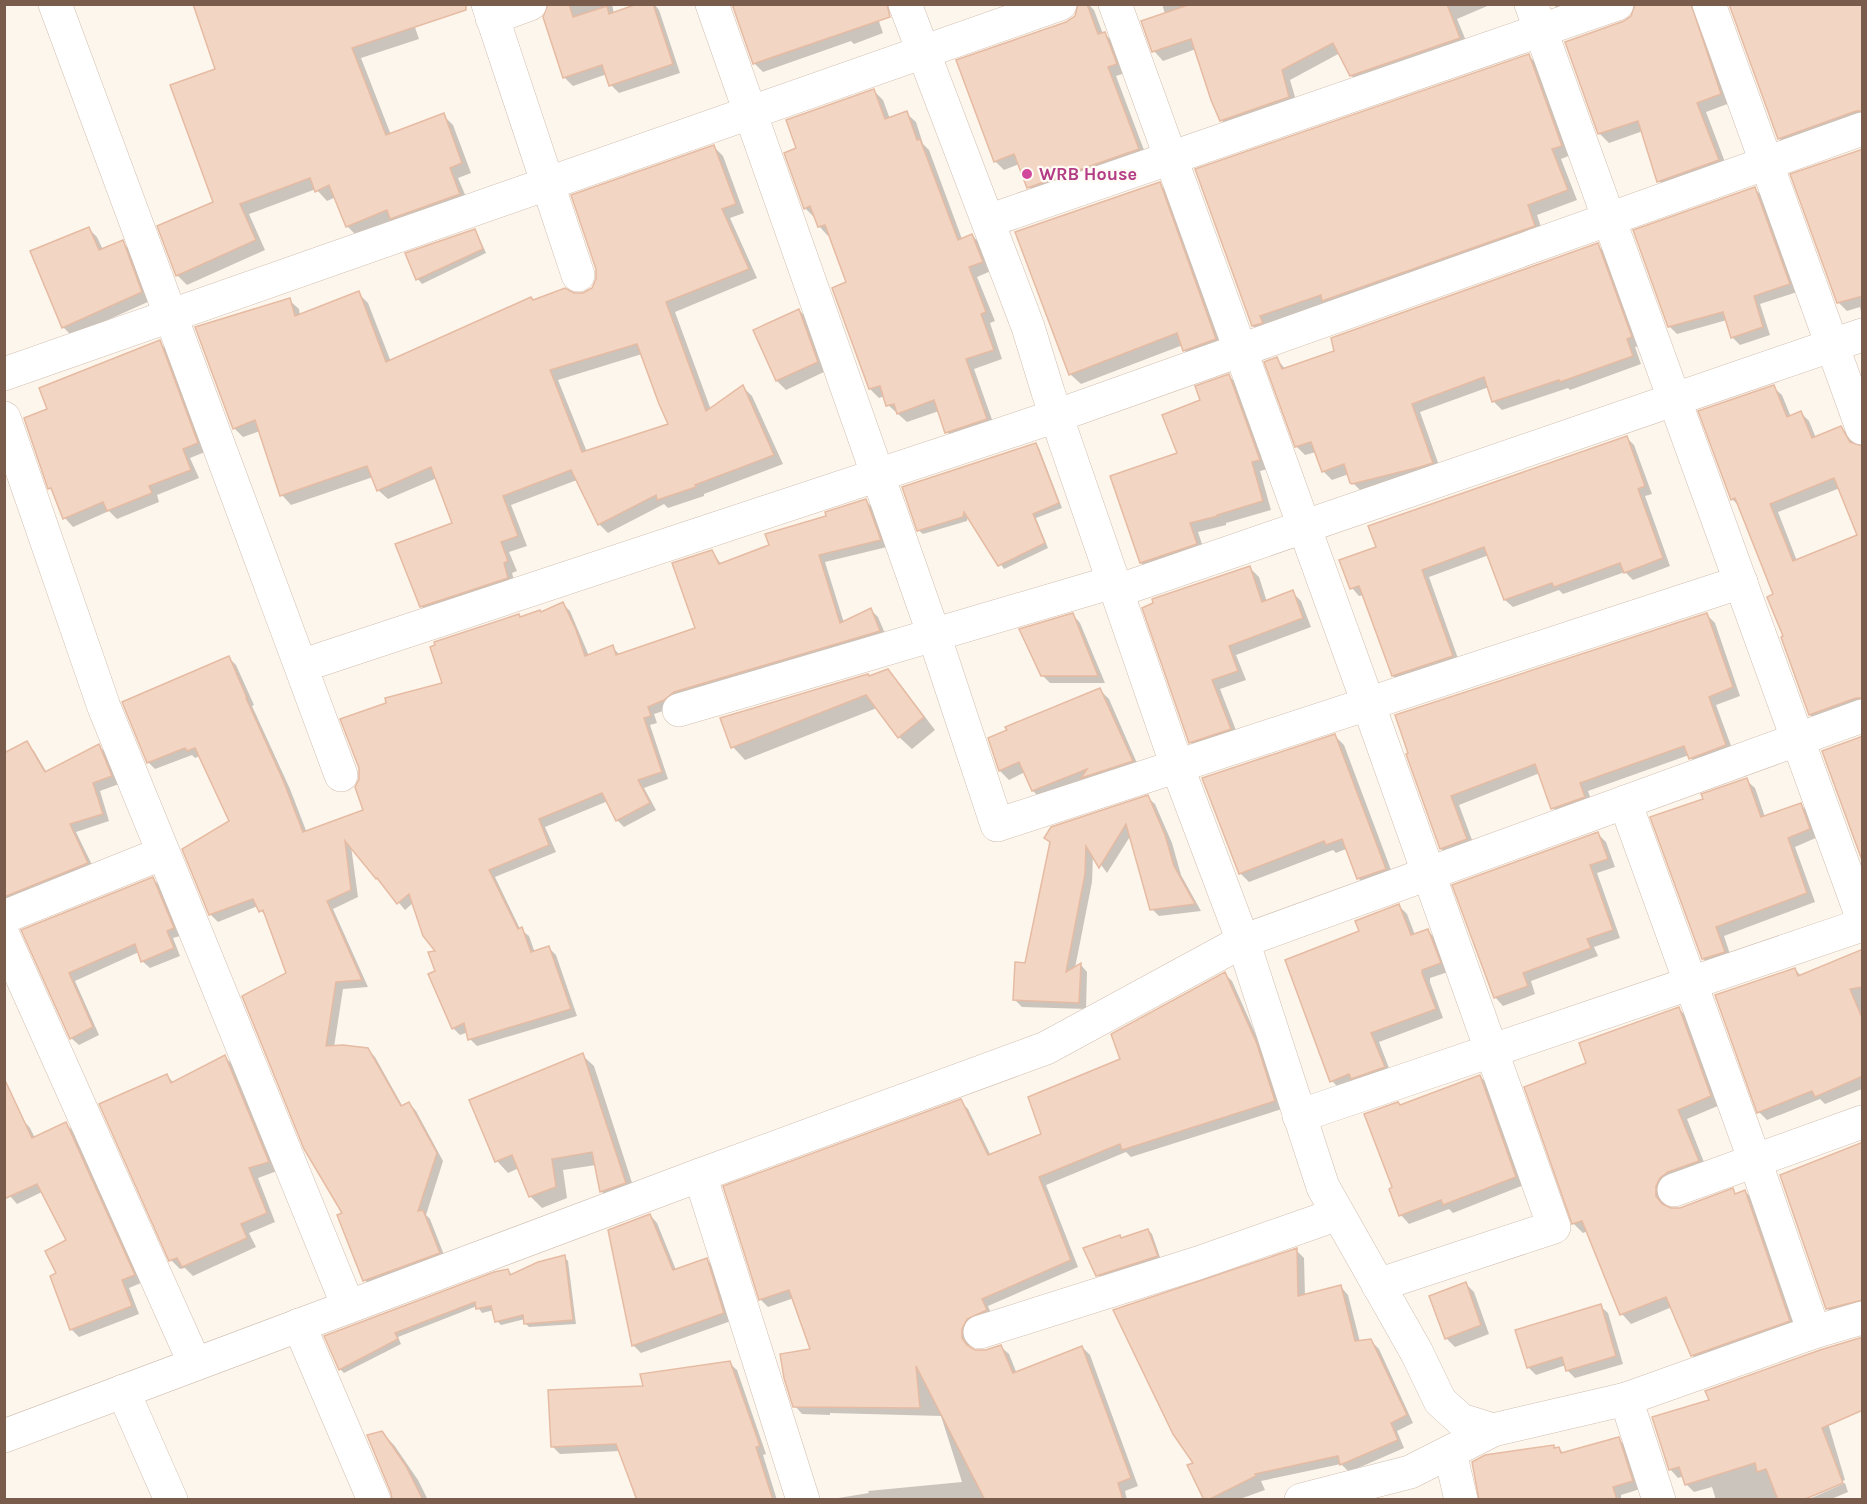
<svg xmlns="http://www.w3.org/2000/svg" width="1867" height="1504" font-family="Karla,sans-serif">
<rect width="100%" height="100%" fill="#fdf6ec"/>
<g fill="#0003" fill-rule="evenodd">
<polygon points="407,4 419,39 361,58 391,135 443,115 453,125 471,173 458,178 469,204 357,236 347,226 336,197 327,201 316,189 249,214 265,250 187,285 177,275 215,203 172,86"/>
<polygon points="550,4 612,4 614,14 642,4 654,4 659,10 680,73 619,93 611,85 607,74 573,86 564,77"/>
<polygon points="873,4 883,33 854,44 851,41 763,72 754,63"/>
<polygon points="1080,4 1088,4 1094,10 1103,34 1105,34 1114,43 1125,73 1116,76 1147,158 1038,196 1029,187 1019,164 1004,170 995,161 1067,23 1076,17"/>
<polygon points="1162,4 1492,4 1457,19 1469,48 1360,85 1351,75 1340,53 1290,80 1298,107 1231,130 1221,120 1196,49 1163,61 1154,51 1165,14"/>
<polygon points="1553,4 1594,4 1563,15"/>
<polygon points="1637,4 1697,4 1730,103 1706,112 1728,170 1668,191 1659,181 1643,131 1609,143 1599,133 1624,23 1632,18"/>
<polygon points="1862,4 1862,120 1787,147 1779,138"/>
<polygon points="1529,56 1539,66 1571,155 1561,159 1577,200 1537,215 1544,236 1263,336 1253,326 1197,170"/>
<polygon points="874,91 883,100 890,119 906,113 916,122 923,144 929,150 962,239 972,235 981,245 991,271 977,277 995,321 990,323 1002,359 974,369 995,428 956,441 947,432 939,411 907,422 888,405 885,396 879,398 870,389 848,283 831,235 828,236 819,226 814,217 805,208 798,149"/>
<path d="M714,147L723,156L744,213L730,218L757,278L675,312L711,410L743,387L752,396L783,464L704,494V496L668,508L664,504L608,533L599,524L577,480L511,505L527,546L509,552L517,571L512,573L516,587L431,615L421,606L454,523L437,478L388,499L378,490L373,477L291,505L282,495L260,431L243,437L234,428L289,300L299,309L300,316L358,293L368,303L391,362L533,302L584,294L593,289ZM642,354L671,424L587,452L558,380Z"/>
<polygon points="1862,150 1862,316 1860,307 1847,311 1838,302"/>
<polygon points="1159,184 1170,194 1226,349 1195,361 1184,350 1183,345 1081,384 1070,374"/>
<polygon points="1755,189 1763,197 1797,292 1760,304 1770,335 1740,345 1732,337 1727,320 1677,334 1669,326"/>
<polygon points="88,228 97,237 103,250 122,242 131,251 150,301 72,336 63,327"/>
<polygon points="474,231 478,235 486,253 422,284 418,279 407,254"/>
<polygon points="1597,245 1606,253 1640,346 1635,347 1641,364 1570,390 1568,388 1502,410 1493,401 1489,387 1420,412 1441,471 1361,491 1352,482 1349,474 1332,480 1323,471 1316,452 1305,455 1297,447 1266,363 1277,359 1286,370 1336,351"/>
<polygon points="799,310 808,319 826,371 786,390 777,381 755,330"/>
<polygon points="159,342 168,351 205,452 190,458 199,478 157,495 159,502 117,519 109,511 73,527 65,518 54,492 50,488"/>
<polygon points="1229,376 1238,385 1268,469 1260,471 1271,510 1226,523 1226,525 1198,532 1205,553 1150,572 1141,563 1201,401"/>
<path d="M1773,387L1782,395L1791,417L1801,413L1809,421L1816,438L1841,428L1850,436L1854,446L1862,448V707L1819,723L1810,715L1785,637L1775,595L1740,507L1732,499ZM1840,488L1859,536L1797,561L1778,512Z"/>
<polygon points="1626,437 1634,445 1652,494 1645,496 1670,566 1633,580 1625,572 1563,594 1559,590 1513,607 1505,600 1489,555 1429,577 1460,664 1401,683 1393,676 1364,595 1359,596 1352,588 1378,548"/>
<polygon points="1035,444 1039,448 1062,508 1036,518 1048,548 1004,569 968,515 967,521 923,534 918,530"/>
<polygon points="866,501 873,508 887,547 825,562 844,623 871,610 878,617 887,638 654,714 657,723 650,725 668,779 644,788 656,810 624,827 617,820 608,801 545,827 556,852 495,877 520,929 529,936 535,953 549,948 556,955 577,1016 477,1046 470,1039 468,1032 460,1035 453,1028 437,972 438,952 413,903 405,910 351,846 358,897 333,909 368,987 343,989 334,1047 367,1049 375,1057 403,1107 409,1103 416,1111 443,1161 426,1215 430,1219 446,1260 372,1288 365,1280 344,1213 288,973 267,918 258,906 218,922 210,914 230,822 200,756 195,758 192,755 155,769 148,762 229,658 236,665 254,705 252,706 290,789 307,833 365,811 444,684 521,618 541,614 563,604 570,611 589,656 612,647 620,655 697,629 711,551 722,565 770,546 828,517"/>
<polygon points="1250,568 1259,577 1267,602 1292,592 1301,601 1311,627 1236,655 1246,680 1220,689 1239,738 1199,751 1190,742"/>
<polygon points="1073,615 1080,623 1105,683 1050,683 1042,675"/>
<polygon points="1707,615 1715,623 1740,696 1716,705 1734,754 1698,767 1689,755 1588,791 1593,805 1561,816 1553,808 1540,773 1459,805 1475,848 1450,857 1441,849 1408,754"/>
<polygon points="887,671 900,684 935,730 912,749 899,737 877,708 745,760 733,747 869,677"/>
<polygon points="1100,690 1109,699 1140,770 1042,800 1033,791 1025,772 1009,780 1000,771 990,739"/>
<polygon points="1335,736 1344,745 1394,878 1368,888 1359,879 1346,849 1336,853 1333,850 1249,882 1240,873"/>
<polygon points="26,743 34,751 47,773 98,745 106,753 119,784 100,791 109,821 76,832 95,871 4,907 4,752 5,754"/>
<polygon points="1746,780 1755,788 1765,817 1800,804 1809,813 1818,837 1795,847 1815,902 1724,936 1732,960 1712,967 1703,959 1652,818 1705,800"/>
<polygon points="1147,797 1155,804 1172,843 1181,875 1201,911 1159,916 1152,909 1131,835 1107,873 1093,854 1092,882 1075,968 1081,965 1087,972 1086,1009 1022,1007 1015,1000 1026,964 1052,844 1046,838"/>
<polygon points="1598,834 1606,842 1615,867 1597,873 1620,938 1594,947 1598,956 1531,981 1535,994 1503,1006 1495,997"/>
<polygon points="153,879 160,886 180,936 173,938 180,956 150,968 142,961 139,952 75,981 99,1035 79,1045 71,1038 23,931"/>
<polygon points="1399,906 1407,914 1415,935 1428,931 1436,939 1448,972 1430,978 1430,982 1443,1018 1379,1042 1392,1076 1340,1089 1332,1081 1361,932"/>
<polygon points="1795,969 1801,976 1862,982 1862,1089 1825,1104 1820,1099 1767,1120 1759,1112"/>
<polygon points="1225,974 1232,981 1264,1053 1282,1109 1131,1157 1126,1152 1046,1185 1078,1267 988,1306 993,1318 969,1337 969,1347 976,1352 1001,1347 1009,1354 1017,1374 1082,1347 1090,1355 1138,1486 1125,1491 1127,1500 826,1500 869,1493 868,1491 962,1482 941,1416 830,1413 830,1415 802,1414 795,1406 812,1351 794,1298 768,1307 761,1300 725,1187 960,1101 968,1109 991,1156 1043,1134 1122,1060"/>
<polygon points="1679,1009 1688,1018 1720,1105 1687,1119 1707,1170 1664,1196 1665,1207 1681,1209 1733,1190 1737,1195 1745,1191 1754,1201 1799,1330 1701,1365 1692,1355 1672,1307 1631,1324 1622,1314 1588,1231 1583,1233 1573,1223 1588,1064"/>
<polygon points="582,1055 594,1066 636,1195 613,1203 602,1192 596,1165 563,1170 567,1198 542,1208 530,1196 519,1168 508,1173 497,1161"/>
<polygon points="225,1057 234,1066 277,1171 258,1178 275,1222 249,1233 256,1247 193,1276 185,1268 180,1269 171,1260 167,1076 174,1083"/>
<polygon points="1480,1076 1488,1085 1524,1185 1453,1213 1449,1209 1409,1224 1401,1215 1394,1188 1401,1107"/>
<polygon points="23,1120 30,1128 35,1138 66,1124 74,1132 141,1283 129,1288 139,1314 79,1337 71,1329 58,1274 68,1241 42,1192 17,1204 10,1196"/>
<polygon points="1862,1149 1862,1308 1835,1316 1827,1308"/>
<polygon points="650,1215 657,1223 676,1270 706,1259 714,1267 731,1321 641,1353 634,1346 610,1230"/>
<polygon points="1148,1230 1152,1234 1161,1260 1102,1279 1097,1275 1120,1236 1122,1239"/>
<polygon points="1296,1250 1304,1258 1305,1296 1341,1287 1348,1295 1360,1342 1371,1341 1379,1349 1413,1423 1397,1431 1404,1448 1349,1472 1341,1464 1261,1481 1265,1490 1237,1500 1205,1500 1195,1463"/>
<polygon points="564,1257 568,1261 576,1324 529,1327 525,1323 525,1319 501,1325 497,1321 494,1310 482,1313 477,1306 398,1337 401,1344 344,1373 340,1369 326,1337 508,1270 512,1275"/>
<polygon points="1465,1283 1474,1292 1489,1334 1455,1347 1446,1338"/>
<polygon points="1600,1306 1608,1313 1623,1364 1575,1378 1567,1370 1566,1365 1536,1375 1528,1367"/>
<polygon points="1862,1339 1862,1412 1858,1402 1825,1413 1845,1480 1799,1500 1716,1500 1712,1487 1694,1492 1686,1484 1684,1476 1678,1478 1670,1469 1711,1401"/>
<polygon points="729,1363 737,1370 766,1454 763,1455 777,1500 636,1500 620,1451 560,1454 553,1447 645,1387"/>
<polygon points="381,1432 394,1445 418,1480 428,1500 394,1500"/>
<polygon points="1618,1438 1626,1447 1640,1489 1621,1495 1621,1500 1481,1500 1553,1447 1555,1449 1559,1448 1564,1454"/>
<polygon points="1845,1483 1848,1492 1829,1500 1807,1500"/>
</g>
<g fill="#f3d5c3" stroke="#e6bba3" stroke-width="1.5" fill-rule="evenodd">
<polygon points="193,4 466,4 466,10 352,48 386,135 444,113 462,163 450,168 460,194 390,219 387,210 346,227 329,185 315,192 310,178 240,204 256,240 176,276 157,226 213,202 170,85 215,69"/>
<polygon points="548,4 569,4 573,17 607,6 609,14 637,4 653,4 673,64 609,86 602,65 563,78 543,17"/>
<polygon points="732,4 887,4 890,17 753,64"/>
<polygon points="1078,4 1087,4 1098,34 1105,32 1117,64 1108,67 1139,149 1027,188 1014,154 994,162 956,60 1066,22 1075,16"/>
<polygon points="1191,4 1447,4 1460,38 1350,76 1333,43 1282,70 1289,97 1220,121 1211,100 1191,39 1152,52 1141,21"/>
<polygon points="1635,4 1691,4 1721,94 1697,103 1719,160 1657,182 1638,121 1598,134 1565,42 1624,21 1631,16"/>
<polygon points="1729,4 1863,4 1863,111 1856,111 1778,139"/>
<polygon points="1529,54 1562,146 1552,149 1568,190 1528,205 1535,226 1322,301 1321,295 1260,316 1263,323 1252,326 1195,169"/>
<polygon points="874,89 885,119 907,111 917,140 920,139 958,240 972,234 983,262 969,267 986,312 981,314 994,350 966,359 987,419 945,433 934,400 897,414 894,404 886,406 880,386 869,389 832,288 846,282 825,225 818,227 810,206 804,209 784,153 796,148 786,120"/>
<path d="M714,145L736,204L722,209L749,269L666,302L706,411L743,385L774,455L695,485L696,487L657,500L656,495L598,525L571,470L503,496L518,536L501,542L508,561L504,563L508,578L420,607L395,544L452,523L431,467L377,491L367,466L280,496L255,420L233,429L195,327L290,298L295,316L359,291L386,362L531,297L533,300L565,288L574,293H583L592,288L596,279V269L571,195ZM637,344L659,404L668,424L582,452L550,370Z"/>
<polygon points="1863,149 1863,296 1837,303 1790,174"/>
<polygon points="1160,182 1216,339 1183,351 1177,333 1069,375 1015,232"/>
<polygon points="1755,187 1790,284 1754,296 1763,327 1731,338 1723,312 1668,327 1633,230"/>
<polygon points="89,227 99,250 123,240 142,292 62,328 30,251"/>
<polygon points="475,229 483,249 416,280 405,253"/>
<polygon points="1598,243 1632,337 1627,339 1633,356 1560,382 1559,380 1492,402 1484,377 1412,404 1433,463 1420,467 1352,484 1350,483 1344,464 1322,472 1311,442 1295,447 1264,362 1277,357 1282,369 1334,351 1331,338"/>
<polygon points="799,309 818,362 776,381 753,330"/>
<polygon points="160,340 198,443 183,449 191,470 149,486 152,493 107,511 103,502 63,519 51,488 48,489 24,418 47,409 39,388"/>
<polygon points="1229,374 1260,460 1252,462 1263,501 1217,515 1218,516 1190,523 1197,544 1140,563 1110,476 1177,453 1162,415 1200,400 1195,386"/>
<path d="M1774,385L1787,417L1801,411L1812,438L1841,426L1850,442L1863,446V698H1856L1809,715L1781,637L1783,636L1767,597L1773,594L1735,498L1731,500L1698,411ZM1834,478L1857,535L1793,561L1770,504Z"/>
<polygon points="1627,436 1645,486 1638,489 1663,558 1624,573 1620,563 1554,587 1552,583 1504,600 1484,547 1422,570 1453,656 1392,676 1359,586 1350,589 1339,560 1376,547 1368,526"/>
<polygon points="1036,443 1059,503 1033,514 1045,543 998,566 964,512 963,517 917,531 902,487"/>
<polygon points="866,499 881,540 819,555 840,623 871,608 880,631 674,692 664,700 648,707 651,716 644,718 662,772 638,780 650,803 616,821 602,793 539,819 549,845 489,870 518,929 522,927 531,952 549,946 571,1009 468,1040 464,1023 452,1029 428,974 435,971 428,952 435,951 423,936 409,894 397,904 377,878 376,879 345,841 351,890 327,901 362,980 336,982 326,1046 343,1045 368,1048 401,1106 409,1102 437,1153 418,1211 423,1210 440,1253 363,1281 337,1215 342,1213 304,1149 242,996 286,973 263,910 259,912 253,899 209,915 182,849 229,821 195,748 187,751 185,748 147,763 122,702 229,656 247,698 246,698 283,780 303,832 363,810 355,787 359,779 359,768 340,719 386,703 385,698 442,683 430,647 435,645 434,642 519,614 520,617 540,610 541,612 563,602 576,630 585,656 613,645 616,655 695,628 672,563 712,550 719,564 769,545 765,534 826,516 825,512"/>
<polygon points="1250,566 1262,602 1293,590 1303,618 1229,646 1238,671 1212,680 1231,729 1189,743 1142,608 1153,603 1152,599"/>
<polygon points="1073,613 1098,676 1041,676 1019,629"/>
<polygon points="1707,613 1733,687 1709,697 1726,745 1689,759 1684,746 1580,783 1585,797 1551,809 1535,764 1451,796 1467,839 1440,849 1406,754 1408,753 1395,715"/>
<polygon points="888,669 924,717 898,738 866,695 731,748 720,718 868,674 869,676"/>
<polygon points="1100,688 1133,761 1081,778 1087,769 1032,791 1019,762 999,771 988,738 1007,730 1005,727"/>
<polygon points="1335,734 1386,869 1357,879 1342,839 1326,845 1324,841 1239,874 1202,778"/>
<polygon points="1863,736 1863,863 1822,751"/>
<polygon points="27,741 45,772 99,744 112,776 93,783 103,814 70,824 88,863 4,897 4,753"/>
<polygon points="1747,778 1761,817 1801,803 1810,829 1788,838 1807,893 1716,927 1725,952 1702,959 1650,817 1703,799 1701,794"/>
<polygon points="1148,795 1165,835 1174,866 1195,904 1150,910 1126,824 1099,868 1086,846 1085,874 1066,972 1081,963 1079,1003 1013,1000 1015,962 1025,963 1050,842 1044,838 1051,827"/>
<polygon points="1598,832 1608,859 1590,865 1613,930 1587,939 1591,948 1523,973 1528,986 1494,998 1452,885"/>
<polygon points="153,877 174,928 167,931 174,948 141,962 135,944 69,973 93,1027 70,1039 21,930"/>
<polygon points="1399,904 1411,935 1428,929 1441,963 1422,970 1422,973 1436,1009 1371,1033 1385,1067 1351,1079 1349,1074 1330,1082 1285,960 1359,931 1355,921"/>
<polygon points="1863,949 1863,987 1850,989 1863,1020 1863,1076 1815,1097 1812,1091 1757,1113 1715,995 1795,968 1798,976"/>
<polygon points="1225,972 1257,1044 1275,1101 1122,1150 1120,1144 1039,1177 1071,1260 982,1299 987,1310 967,1319 962,1329 962,1338 967,1345 975,1350 986,1350 1001,1345 1013,1373 1082,1346 1131,1478 1118,1483 1123,1500 985,1500 916,1366 920,1408 793,1407 784,1378 780,1354 810,1349 789,1290 759,1300 723,1186 961,1099 988,1155 1041,1134 1028,1097 1120,1059 1111,1034"/>
<polygon points="1679,1007 1711,1096 1678,1110 1699,1161 1668,1172 1660,1178 1656,1186 1656,1196 1662,1204 1671,1208 1680,1208 1733,1188 1735,1194 1745,1190 1790,1321 1691,1356 1666,1297 1620,1315 1582,1221 1572,1224 1524,1087 1586,1063 1579,1043"/>
<polygon points="583,1053 626,1183 600,1192 592,1152 552,1159 556,1187 529,1197 512,1155 495,1162 469,1100"/>
<polygon points="225,1055 269,1162 249,1168 267,1213 241,1224 247,1238 182,1267 177,1258 169,1261 99,1104 167,1074 171,1083"/>
<polygon points="1480,1075 1516,1177 1443,1205 1441,1200 1399,1216 1389,1189 1392,1187 1364,1114 1398,1102 1400,1105"/>
<polygon points="4,1078 32,1138 66,1122 135,1275 122,1280 132,1306 70,1330 50,1276 56,1273 45,1251 66,1240 37,1184 4,1199"/>
<polygon points="1863,1142 1863,1300 1826,1309 1780,1175"/>
<polygon points="650,1214 673,1270 707,1258 724,1313 632,1346 608,1230"/>
<polygon points="1148,1229 1158,1256 1096,1276 1083,1248 1120,1235 1121,1238"/>
<polygon points="1297,1248 1298,1296 1341,1285 1355,1341 1371,1339 1407,1415 1391,1423 1398,1440 1340,1465 1338,1456 1255,1474 1256,1476 1208,1500 1204,1500 1187,1465 1193,1463 1173,1434 1113,1310"/>
<polygon points="565,1255 573,1320 524,1324 523,1315 495,1322 491,1306 476,1309 475,1302 395,1333 398,1339 339,1370 324,1336 494,1272 508,1269 510,1275 538,1262"/>
<polygon points="1466,1282 1481,1325 1445,1339 1429,1296"/>
<polygon points="1601,1304 1616,1356 1566,1371 1562,1357 1527,1368 1515,1330"/>
<polygon points="1863,1337 1863,1410 1822,1428 1843,1483 1803,1500 1778,1500 1766,1469 1757,1472 1755,1463 1685,1485 1679,1467 1669,1470 1652,1417 1709,1400 1705,1391 1820,1350"/>
<polygon points="730,1361 760,1446 756,1447 773,1500 637,1500 616,1444 551,1447 548,1390 643,1386 640,1374"/>
<polygon points="382,1431 406,1466 423,1500 392,1500 391,1493 367,1435"/>
<polygon points="1619,1437 1633,1481 1613,1487 1617,1500 1479,1500 1472,1462 1485,1455 1554,1445 1554,1448 1559,1447 1561,1453"/>
</g>
<g fill="none" stroke-linecap="round" stroke-linejoin="round">
<defs>
<g id="minor">
<polyline points="55,4 341,775"/>
<polyline points="488,4 578,275"/>
<polyline points="712,4 934,635 997,825 1741,582"/>
<polyline points="905,4 1028,327 1048,392 1177,766 1243,941 1323,1187 1417,1353 1440,1401 1461,1420 1493,1430 1626,1399 1814,1332 1862,1318"/>
<polyline points="1115,4 1368,703 1554,1227 1378,1285"/>
<polyline points="1531,4 1862,917"/>
<polyline points="1709,4 1862,428"/>
<polyline points="492,18 530,4"/>
<polyline points="988,221 1617,4"/>
<polyline points="4,374 1060,4"/>
<polyline points="4,418 104,707 348,1306"/>
<polyline points="1117,591 1862,335"/>
<polyline points="301,666 1056,416 1862,129"/>
<polyline points="679,710 1113,582"/>
<polyline points="1625,802 1755,1161 1814,1332"/>
<polyline points="4,917 163,853"/>
<polyline points="4,937 195,1364"/>
<polyline points="1299,1116 1862,925"/>
<polyline points="700,1175 803,1500"/>
<polyline points="1674,1190 1862,1122"/>
<polyline points="299,1325 374,1500"/>
<polyline points="980,1332 1198,1263 1338,1214"/>
<polyline points="123,1391 171,1500"/>
<polyline points="1626,1399 1659,1500"/>
<polyline points="4,1436 700,1175 1046,1048 1243,941 1862,716"/>
<polyline points="1450,1452 1461,1500"/>
<polyline points="1301,1500 1410,1472 1493,1430"/>
</g>
</defs>
<use href="#minor" stroke="#d1beb0" stroke-width="34"/>
<use href="#minor" stroke="#fff" stroke-width="33"/>
</g>
<circle fill="#d1479c" stroke="#fffaf3" stroke-width="2" cx="1027" cy="174" r="6"/>
<g text-anchor="middle" dominant-baseline="central" stroke-width="4.5" stroke-linejoin="round" paint-order="stroke">
<g font-size="18" font-weight="bold" fill="#b23c85" stroke="#fffaf3" text-anchor="start">
<text x="1039" y="174">WRB House</text>
</g>
</g>
<rect width="1867" height="1504" fill="none" stroke="#7a5c4d" stroke-width="12"/>
</svg>
